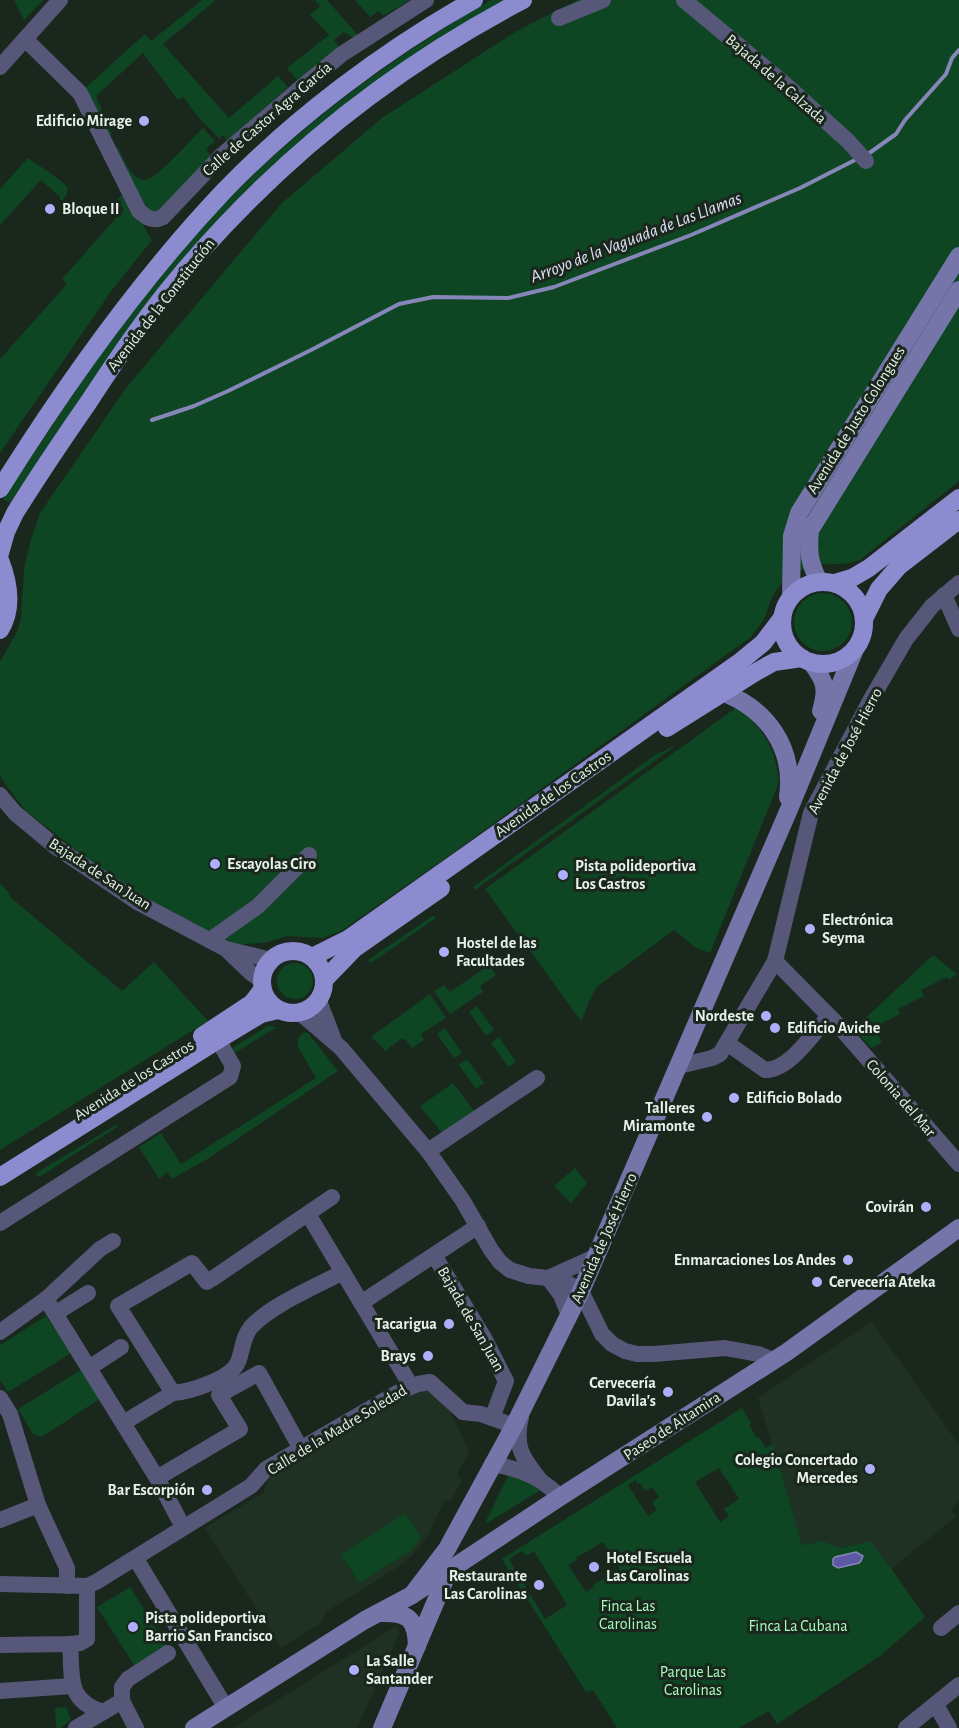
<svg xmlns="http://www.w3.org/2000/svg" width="959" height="1728" font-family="'Alegreya Sans',sans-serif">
<rect width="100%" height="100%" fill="#1a271d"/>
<g fill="#1e3123">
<polygon points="872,1322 959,1445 959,1501 951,1509 957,1516 891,1569 870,1542 839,1548 823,1541 802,1545 758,1398"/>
<polygon points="424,1387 441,1393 469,1451 457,1475 462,1479 451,1502 445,1499 428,1535 418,1549 404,1563 326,1612 321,1623 281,1648 205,1528 263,1493 271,1474"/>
<polygon points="396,1626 400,1633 357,1728 233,1728"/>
</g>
<g fill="#0e4522" fill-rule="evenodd">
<polygon points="14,0 43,0 24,20"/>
<polygon points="202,0 216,0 163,44 229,118 278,76 288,87 228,141 223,135 220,139 199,118 183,97 178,100 143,53 96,96 112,134 107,136 83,90 145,34 151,41"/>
<polygon points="315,0 327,0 358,35 353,38 344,32 334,40 340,48 297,80 287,68 329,35 310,15 320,6"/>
<polygon points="355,0 410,0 383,16 379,11 370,17"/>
<path d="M491,0H507L348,103L100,369L10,503L3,499C61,414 115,325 184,247C275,144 371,70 491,0Z"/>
<path d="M577,0H959V481L860,560C849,564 843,564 832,564C811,563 787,574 775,592C769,601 768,613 762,622C759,627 754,632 751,637L450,855L341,931L323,938L287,936L268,942L236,945L151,901L112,878L26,811L5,784L0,775V662L17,632L21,618L24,569L31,539L40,513L126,388L282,203L382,118L515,32Z"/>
<path d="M203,128L215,141L206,149L211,156L164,206L156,212L146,209L113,149L118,147C123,158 130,177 143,180C155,182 193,137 203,128Z"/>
<path d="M28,158C35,163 65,182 67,187C69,192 66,196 63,200H60V197L41,180L0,225V189Z"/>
<polygon points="124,193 152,240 112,290 0,453 0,359 67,284 62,279 124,209 116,201"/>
<circle cx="823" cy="622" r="29"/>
<path d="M737,707C764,729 775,746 779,782L710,953L696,948L674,930L598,986C590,996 587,1009 581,1021L485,889Z"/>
<polygon points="678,744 475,890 473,887 655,755"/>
<polygon points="0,883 10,894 9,896 122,991 154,962 208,1021 0,1150"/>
<polygon points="434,915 436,918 371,963 368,960"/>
<polygon points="933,955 957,974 949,980 947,977 921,990 924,996 898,1009 900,1014 874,1027 882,1043 871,1048 854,1029"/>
<circle cx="295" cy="981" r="18"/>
<polygon points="489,965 496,975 480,986 483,992 450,1014 434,991 444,985 450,992"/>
<polygon points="430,994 446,1018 421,1034 424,1040 412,1048 406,1040 401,1039 385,1051 374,1039 372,1040 372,1036"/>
<polygon points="477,1006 494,1030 486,1036 469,1012"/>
<polygon points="268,1026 277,1027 233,1054 229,1050"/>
<polygon points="445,1028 462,1053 454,1058 437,1034"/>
<polygon points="304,1032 308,1033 338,1071 209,1158 172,1179 167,1172 159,1179 139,1147 161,1133 181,1164 316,1078 298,1047 298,1038"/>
<polygon points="499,1037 516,1062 508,1067 491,1043"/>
<polygon points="467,1059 484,1083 476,1089 459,1065"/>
<polygon points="453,1083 475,1112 443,1134 420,1106"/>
<polygon points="116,1125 117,1127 39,1177 36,1176 36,1173"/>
<polygon points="575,1168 587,1183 571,1203 554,1186"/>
<polygon points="46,1316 71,1353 8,1392 0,1380 0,1345"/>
<polygon points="81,1370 101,1398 42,1437 33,1434 18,1409"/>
<path d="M742,1408L751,1423L749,1425L757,1438L759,1437L766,1448L773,1444L802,1545L823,1541L840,1548L870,1541L891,1568L925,1617L880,1656L777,1724L769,1711L739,1728H617L593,1690L586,1692L502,1559ZM719,1468L739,1499L724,1509L729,1516L720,1522L695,1482ZM635,1480L638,1484L640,1483L645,1491L652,1487L659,1497L652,1502L657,1510L648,1516L628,1485ZM603,1542L620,1569L593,1585L594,1587L586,1592L568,1565L577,1560L576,1558ZM522,1551L526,1556L534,1551L567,1605L545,1619L509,1559Z"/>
<polygon points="509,1474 541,1490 487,1523 486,1521"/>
<polygon points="406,1513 421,1538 412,1550 359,1583 341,1554"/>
<polygon points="130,1587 168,1648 136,1668 97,1607"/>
<polygon points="66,1707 71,1720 60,1728 56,1728 55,1708"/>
</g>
<polygon fill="#5c58a4" stroke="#8686b9" stroke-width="1.5" points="856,1552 863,1556 861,1561 859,1563 838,1568 833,1565 833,1559 835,1557"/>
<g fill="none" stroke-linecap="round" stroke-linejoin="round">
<g stroke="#8686b9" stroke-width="4">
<polyline points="868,154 896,134 905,120 946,74 952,58 959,50"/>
<polyline points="152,420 194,406 228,391 311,350 399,304 433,297 508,298 554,287 691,235 800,188 857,159"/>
</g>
<g stroke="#575879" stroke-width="16">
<polyline points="684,0 787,86 848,141 866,161"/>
<polyline points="559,18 603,0"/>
<path d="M25,39L80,93L139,211C147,218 153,222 163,217L221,156L298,90L342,54L426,0"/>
<polyline points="0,67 60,0"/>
<polyline points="944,595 959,629"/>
<polyline points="0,795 15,813 56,847 139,903 226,949 271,960"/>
<polyline points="210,940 258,906 309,855"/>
<polyline points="229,952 251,973 261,980"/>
<polyline points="775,961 839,1026 959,1164"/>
<polyline points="319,1001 334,1040"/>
<polyline points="300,1013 341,1048 428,1151 463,1201 491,1250 500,1262 510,1270 529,1276 548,1278 566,1282 581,1291 602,1334 612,1344 625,1351 637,1354 654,1354 725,1348 758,1354 773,1360"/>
<path d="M727,1043L765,1070C790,1070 813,1033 829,1016"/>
<polyline points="679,1066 712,1058 720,1054 775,961 811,813 870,701 906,639 932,606 959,583"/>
<polyline points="428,1151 537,1078"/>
<polyline points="308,1214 411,1386"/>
<polyline points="0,1223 230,1077 233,1066 218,1040"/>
<polyline points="434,1255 484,1338 506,1381 492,1418"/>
<polyline points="548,1278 597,1256"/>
<polyline points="548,1278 561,1295 569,1315"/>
<polyline points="212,1279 332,1197"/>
<path d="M207,1282L192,1263L118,1306L173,1393C189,1392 231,1379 238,1362C243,1350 242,1338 251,1327C271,1305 315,1287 343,1272"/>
<polyline points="46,1299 157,1478 183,1527"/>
<polyline points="361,1303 478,1226"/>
<polyline points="56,1313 88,1293"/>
<polyline points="0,1332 46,1299 100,1249 113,1241"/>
<polyline points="89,1368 121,1347"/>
<polyline points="0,1398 10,1414 38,1505 67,1568 67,1586"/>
<path d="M521,1417C514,1447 522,1457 540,1480"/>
<polyline points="123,1423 173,1393"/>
<path d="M492,1464C518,1468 542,1478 560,1497"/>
<polyline points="157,1478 240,1429 219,1395 259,1373 301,1449"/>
<polyline points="0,1520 38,1505"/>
<polyline points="136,1559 226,1708"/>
<polyline points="0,1584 87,1586 96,1582 251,1486 266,1469 397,1393 418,1384 430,1382 463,1412 481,1414 514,1426"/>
<polyline points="941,1628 959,1613"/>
<path d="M70,1644C73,1676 65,1700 103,1712"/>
<polyline points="0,1645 70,1644 80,1643 87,1639 87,1586"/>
<polyline points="0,1691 72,1686"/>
<polyline points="122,1701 122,1687 128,1679 168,1653"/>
<polyline points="936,1705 949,1728"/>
<polyline points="76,1728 122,1701 136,1728"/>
<polyline points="906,1728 959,1685"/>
</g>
<g stroke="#7575aa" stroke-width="18">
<path d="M819,581C809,563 808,551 810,530L959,290"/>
<polyline points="791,596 792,536 799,513 959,256"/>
<path d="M811,662C825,681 828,687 821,711"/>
<path d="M722,692C767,709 795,748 788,797"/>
<polyline points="412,1595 447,1549 514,1426 581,1291 790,807 855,649"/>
<path d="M379,1613C407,1612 416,1617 417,1646"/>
<polyline points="194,1728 365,1620 412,1595 560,1497 787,1352 959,1228"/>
<polyline points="382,1728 449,1570"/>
</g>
<g stroke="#8c8bcf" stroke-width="18">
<path d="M0,489C65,385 138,282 223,192C293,119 386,49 474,0"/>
<path d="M0,553L6,532L15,513C38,476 63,439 88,403C116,360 145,317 178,278C274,163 391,69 523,0"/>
<path d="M0,560C9,583 13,609 0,630"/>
<circle cx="823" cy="623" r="41"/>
<polyline points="835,583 852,578 869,568 959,498"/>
<polyline points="864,619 879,589 899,566 959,520"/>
<polyline points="667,728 756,672 774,662 802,658"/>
<circle cx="293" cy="982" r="31"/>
<polyline points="312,957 348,939 741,661 763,643 782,618"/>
<polyline points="325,979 355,948 441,888"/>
<polyline points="202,1036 252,1003 262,990"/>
<polyline points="0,1177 218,1040 261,1014 278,1010"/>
</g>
</g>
<g fill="#afaefa" stroke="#1a271d" stroke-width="2">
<circle cx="144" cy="121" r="6"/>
<circle cx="50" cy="209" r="6"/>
<circle cx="215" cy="864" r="6"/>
<circle cx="563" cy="875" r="6"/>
<circle cx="810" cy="929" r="6"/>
<circle cx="444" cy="952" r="6"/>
<circle cx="766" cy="1016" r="6"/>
<circle cx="775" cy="1028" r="6"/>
<circle cx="734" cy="1098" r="6"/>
<circle cx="707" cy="1117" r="6"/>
<circle cx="926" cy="1207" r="6"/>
<circle cx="848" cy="1260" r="6"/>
<circle cx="817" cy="1282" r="6"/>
<circle cx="449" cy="1324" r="6"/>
<circle cx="428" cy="1356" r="6"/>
<circle cx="668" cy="1392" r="6"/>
<circle cx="870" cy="1469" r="6"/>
<circle cx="207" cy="1490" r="6"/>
<circle cx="594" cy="1567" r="6"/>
<circle cx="539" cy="1585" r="6"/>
<circle cx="133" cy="1627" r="6"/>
<circle cx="354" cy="1670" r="6"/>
</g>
<g text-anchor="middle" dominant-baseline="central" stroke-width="6" stroke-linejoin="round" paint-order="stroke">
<g font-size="16" fill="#e7f0e9" stroke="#1a271d">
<text transform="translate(776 79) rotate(41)">Bajada de la Calzada</text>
<text transform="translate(267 119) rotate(-41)">Calle de Castor Agra García</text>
<text transform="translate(161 305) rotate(-52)">Avenida de la Constitución</text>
<text transform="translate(856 420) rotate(-58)">Avenida de Justo Colongues</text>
<text transform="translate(845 751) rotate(-62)">Avenida de José Hierro</text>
<text transform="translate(553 794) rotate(-35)">Avenida de los Castros</text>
<text transform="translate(100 874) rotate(33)">Bajada de San Juan</text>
<text transform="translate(134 1080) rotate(-32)">Avenida de los Castros</text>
<text transform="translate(901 1098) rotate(49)">Colonia del Mar</text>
<text transform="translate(604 1238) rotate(-66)">Avenida de José Hierro</text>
<text transform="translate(471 1319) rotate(60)">Bajada de San Juan</text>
<text transform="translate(672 1426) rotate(-33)">Paseo de Altamira</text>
<text transform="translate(337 1430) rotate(-31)">Calle de la Madre Soledad</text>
</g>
<g font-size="16" font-weight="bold" fill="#e7f0e9" stroke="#1a271d" text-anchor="end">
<text x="132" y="121">Edificio Mirage</text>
<text x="62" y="209" text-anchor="start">Bloque II</text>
<text x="227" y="864" text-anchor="start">Escayolas Ciro</text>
<text x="575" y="866" text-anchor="start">Pista polideportiva<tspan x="575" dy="18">Los Castros</tspan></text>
<text x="822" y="920" text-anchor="start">Electrónica<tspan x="822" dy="18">Seyma</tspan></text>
<text x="456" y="943" text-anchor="start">Hostel de las<tspan x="456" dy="18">Facultades</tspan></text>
<text x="754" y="1016">Nordeste</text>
<text x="787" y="1028" text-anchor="start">Edificio Aviche</text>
<text x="746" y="1098" text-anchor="start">Edificio Bolado</text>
<text x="695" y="1108">Talleres<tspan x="695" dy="18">Miramonte</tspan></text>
<text x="914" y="1207">Covirán</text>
<text x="836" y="1260">Enmarcaciones Los Andes</text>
<text x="829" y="1282" text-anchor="start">Cervecería Ateka</text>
<text x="437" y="1324">Tacarigua</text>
<text x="416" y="1356">Brays</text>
<text x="656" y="1383">Cervecería<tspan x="656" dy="18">Davila's</tspan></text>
<text x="858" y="1460">Colegio Concertado<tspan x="858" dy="18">Mercedes</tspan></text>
<text x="195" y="1490">Bar Escorpión</text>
<text x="606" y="1558" text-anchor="start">Hotel Escuela<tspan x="606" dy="18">Las Carolinas</tspan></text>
<text x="527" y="1576">Restaurante<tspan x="527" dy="18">Las Carolinas</tspan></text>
<text x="145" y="1618" text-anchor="start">Pista polideportiva<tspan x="145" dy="18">Barrio San Francisco</tspan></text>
<text x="366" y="1661" text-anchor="start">La Salle<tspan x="366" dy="18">Santander</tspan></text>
</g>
<g font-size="16" fill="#a7fbbc" stroke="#1a271d">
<text x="628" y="1606">Finca Las<tspan x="628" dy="18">Carolinas</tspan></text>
<text x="798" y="1626">Finca La Cubana</text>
<text x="693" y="1672">Parque Las<tspan x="693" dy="18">Carolinas</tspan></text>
</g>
<g font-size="18" font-style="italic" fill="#e0e1f6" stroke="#1a271d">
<text transform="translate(636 238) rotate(-21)">Arroyo de la Vaguada de Las Llamas</text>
</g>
</g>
</svg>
